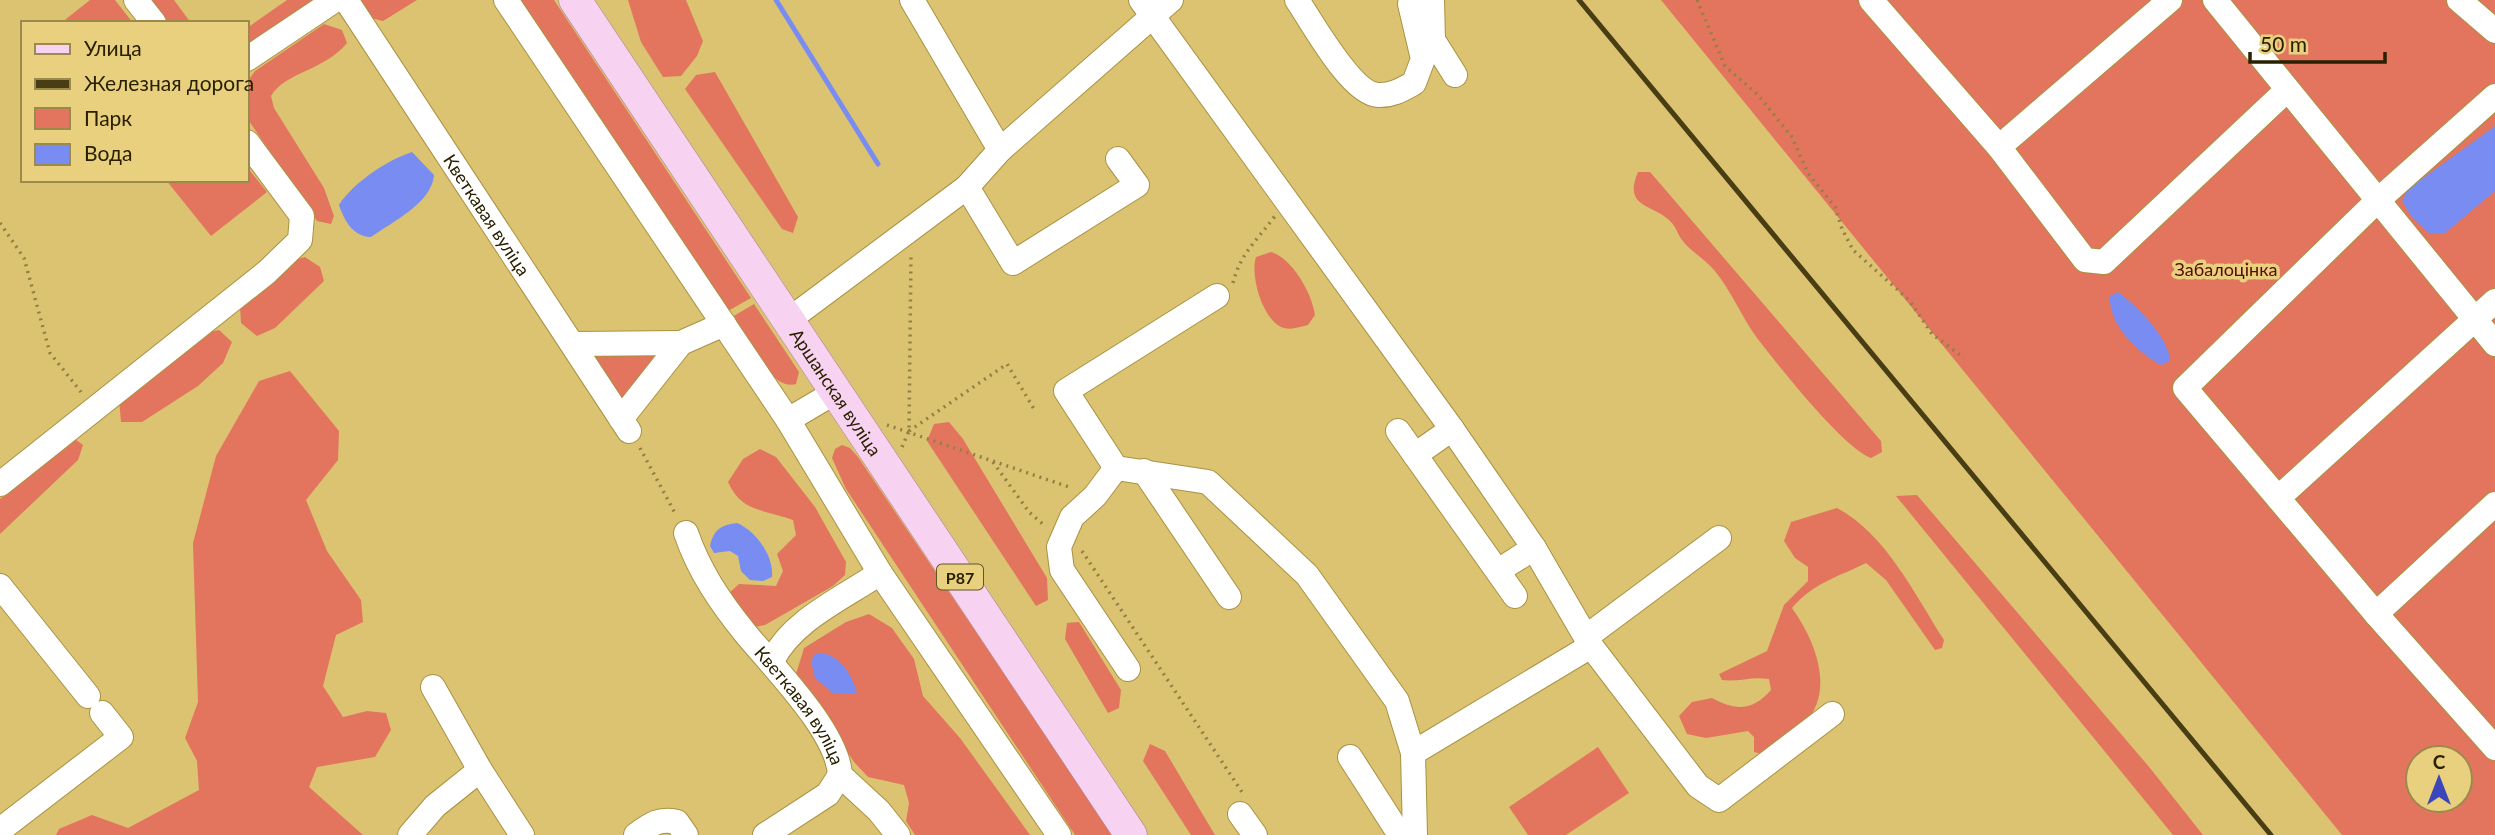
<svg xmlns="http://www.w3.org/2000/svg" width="2495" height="835" font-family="Lato,sans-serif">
<rect width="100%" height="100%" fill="#dbc372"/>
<g fill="#e3755e" fill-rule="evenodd">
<polygon points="90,0 115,0 133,23 61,23"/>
<polygon points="148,0 174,0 191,23 169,23"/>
<polygon points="287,0 320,0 247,48 247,28"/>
<polygon points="360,0 417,0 383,21 363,16"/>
<polygon points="520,0 554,0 751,298 728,311"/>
<polygon points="628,0 686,0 703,41 697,56 681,76 663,77 641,42"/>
<path d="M1661,0H2495V835H2342ZM2418,758H2460V800H2418Z"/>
<path d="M324,24L342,30L347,43C324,71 285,72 271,96L274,108L324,188L334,216L331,224L317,221L247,118V82L255,71Z"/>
<polygon points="715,72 798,217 793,233 782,229 685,89 696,75"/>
<polygon points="247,167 267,192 211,236 166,180 247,180"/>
<path d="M1638,172H1650L1663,187L1881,441L1882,452L1871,458C1842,447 1779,366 1757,338C1741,316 1731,290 1714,270C1705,259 1691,252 1682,240C1678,235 1676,227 1671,222C1655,204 1622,209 1638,172Z"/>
<path d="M1271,252C1292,258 1312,293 1315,315L1308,325C1299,327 1290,331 1281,327C1262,318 1250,275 1256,257Z"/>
<polygon points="305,257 320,267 324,281 275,328 257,336 241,323 240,307 291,261"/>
<path d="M754,304L799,372L796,384C771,392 744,336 732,317Z"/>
<polygon points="219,330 232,342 223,363 198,386 142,422 121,422 119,399 201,334"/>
<polygon points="596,349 667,351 628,401 615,400 592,360"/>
<polygon points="290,371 339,431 338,460 306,500 327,551 361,600 363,622 336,635 323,686 343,717 367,711 386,713 391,730 375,757 317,767 309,787 363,835 56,835 59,829 92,815 128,828 199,790 197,761 185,738 198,702 193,543 216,456 259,381"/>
<polygon points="949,422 963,439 1047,578 1048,600 1036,606 927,441 934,424"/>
<polygon points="72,437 83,445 78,460 0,534 0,499"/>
<polygon points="842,445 850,448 858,457 1113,835 1075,835 846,489 832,458 835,449"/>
<path d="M760,449L776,457L815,507L846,562L845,575L833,586L765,625L754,627L728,594L739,584L776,586L783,571L777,554L796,535L793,520C764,509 742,513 728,482L743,459Z"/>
<polygon points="1917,495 2150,768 2203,835 2173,835 1896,496"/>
<path d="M1837,508C1886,534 1915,595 1944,640L1942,648L1935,650L1886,580L1866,563C1838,577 1813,583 1792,608C1815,640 1836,691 1804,724C1793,735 1778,745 1766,755L1754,752V737L1748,731L1706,738L1687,734L1679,716L1692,702L1712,698C1735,711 1753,711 1771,690L1769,679C1752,676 1739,682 1722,680L1719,674L1767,651L1784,605L1808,581V567L1795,558L1784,541L1791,522Z"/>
<polygon points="869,614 892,628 914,659 923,696 960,738 1030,835 915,835 906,821 909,803 904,785 868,777 854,762 796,674 804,648 846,622"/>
<polygon points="1079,622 1121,690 1119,708 1108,713 1065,639 1067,623"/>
<polygon points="1150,744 1165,751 1215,835 1191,835 1143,761"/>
<polygon points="1598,747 1629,793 1566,835 1528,835 1509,807"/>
</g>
<g fill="#788cf1">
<polygon points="2495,126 2495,191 2444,234 2430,234 2411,216 2402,201 2408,189"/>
<path d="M412,152L434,175C432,203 392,222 371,237C353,237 344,220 339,205C353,183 387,160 412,152Z"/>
<path d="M2118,292C2136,305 2169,338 2170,361L2161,365C2137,352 2108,324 2110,296Z"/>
<path d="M737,523C756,531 774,556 772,577L763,581L750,580L741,571L738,556L730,551L714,553L710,546C714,529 721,525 737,523Z"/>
<path d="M823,653C841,657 852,675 857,693L834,694L815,678L811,661L815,654Z"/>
</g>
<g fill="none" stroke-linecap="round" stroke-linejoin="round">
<polyline stroke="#788cf1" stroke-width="5" points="776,0 878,164"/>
<defs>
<g id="minor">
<polyline points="136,0 154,23"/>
<path id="s1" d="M346,0L629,431"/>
<polyline points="506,0 788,420 880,573 1059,835"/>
<polyline points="1141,0 1452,429 1534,548 1591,646 1698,786 1719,800 1832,714"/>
<path d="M1297,0C1312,22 1351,94 1378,95C1392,96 1403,89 1414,83L1423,59L1410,4"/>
<polyline points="1432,0 1433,40 1455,75"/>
<polyline points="1871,0 1999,147 2085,260 2104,262 2287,90"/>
<polyline points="2215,0 2495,344"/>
<polyline points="2459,0 2495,31"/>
<polyline points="247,59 335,0"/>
<polyline points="2495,96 2377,201 2185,388 2376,614 2495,748"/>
<polyline points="1999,147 2170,0"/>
<polyline points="1000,150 1171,0"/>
<polyline points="967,187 1013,263 1137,185 1118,159"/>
<polyline points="1217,296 1066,391 1116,468 1208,482 1307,575 1397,701 1413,753 1415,835"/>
<polyline points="790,319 967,187 1000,150 912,0"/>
<polyline points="574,344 681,343"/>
<polyline points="621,419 681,343 724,324"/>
<polyline points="788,420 837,391"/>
<polyline points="1398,431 1515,596"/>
<polyline points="1415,455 1452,429"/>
<polyline points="1116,468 1095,496 1072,517 1059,547 1062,570 1128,669"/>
<polyline points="1144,471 1229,597"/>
<polyline points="0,484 267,272 300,240 302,216 247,142"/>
<polyline points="2278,498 2495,301"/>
<path id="s2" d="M686,533C699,571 720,602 746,634C773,667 838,732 840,775L879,811L898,835"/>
<polyline points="1498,571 1534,548"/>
<polyline points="0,586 88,696"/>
<polyline points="2376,614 2495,504"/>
<polyline points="1586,637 1719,538"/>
<path d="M772,661C792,620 843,598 880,573"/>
<polyline points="433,687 480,770 522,835"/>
<polyline points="1413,753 1591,646"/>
<polyline points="1350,757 1400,835"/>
<polyline points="1240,814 1255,835"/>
<polyline points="0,830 121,737 102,713"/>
<polyline points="410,835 435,806 480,770"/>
<path d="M636,835C651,824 659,818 677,822L686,835"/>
<polyline points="765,835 828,794 840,775"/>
</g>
<g id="major">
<path id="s3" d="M575,0L1131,835"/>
</g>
</defs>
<use href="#minor" stroke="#a99241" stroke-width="26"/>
<use href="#major" stroke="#ac8096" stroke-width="33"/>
<g stroke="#928043" stroke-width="3.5" stroke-dasharray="2 5" stroke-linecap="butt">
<polyline points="1697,0 1725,66 1758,95 1792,137 1808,173 1835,207 1842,229 1853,250 1909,300 1932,334 1964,358"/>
<polyline points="0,223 24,258 50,353 81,392"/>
<path d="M1233,283C1240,254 1258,239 1275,216"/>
<polyline points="887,425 1072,488"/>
<polyline points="909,431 1007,364 1034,409"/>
<polyline points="902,447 909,431 911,254"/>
<polyline points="640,448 676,515"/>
<polyline points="993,462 1029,512 1045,526"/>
<polyline points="1082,551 1244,795"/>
</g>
<use href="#minor" stroke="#fff" stroke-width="24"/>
<use href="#major" stroke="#f8d2f1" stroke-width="32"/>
<polyline stroke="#493d14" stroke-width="5" points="1579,0 2271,835"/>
</g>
<g text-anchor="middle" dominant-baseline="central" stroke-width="7" stroke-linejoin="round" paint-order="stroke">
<rect fill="#e8d07f" stroke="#625526" stroke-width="2" x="937" y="564.5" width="46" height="25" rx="5"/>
<g font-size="16" font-weight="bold" fill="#292000">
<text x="960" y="577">Р87</text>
</g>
<g font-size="18" fill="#292000" stroke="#e8d07f">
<text stroke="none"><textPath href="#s1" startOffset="257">Кветкавая вуліца</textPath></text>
<text stroke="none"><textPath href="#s3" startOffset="471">Аршанская вуліца</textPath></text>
<text stroke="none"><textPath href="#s2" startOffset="208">Кветкавая вуліца</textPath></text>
</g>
<g font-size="18" fill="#550a00" stroke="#e8d07f">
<text x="2226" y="269">Забалоцінка</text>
</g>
</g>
<rect x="21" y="21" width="228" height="161" fill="#e8d07f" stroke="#9c8a4c" stroke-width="2"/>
<rect x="35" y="44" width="35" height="10" fill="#f8d2f1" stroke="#9c8a4c" stroke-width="2"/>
<text x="84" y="56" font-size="21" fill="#292000">Улица</text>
<rect x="35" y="79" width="35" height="10" fill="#493d14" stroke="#9c8a4c" stroke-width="2"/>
<text x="84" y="91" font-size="21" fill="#292000">Железная дорога</text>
<rect x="35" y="108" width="35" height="21" fill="#e3755e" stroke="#9c8a4c" stroke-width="2"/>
<text x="84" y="126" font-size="21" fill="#292000">Парк</text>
<rect x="35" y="144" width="35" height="21" fill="#788cf1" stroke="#9c8a4c" stroke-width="2"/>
<text x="84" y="161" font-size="21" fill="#292000">Вода</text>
<g transform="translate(2439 779)"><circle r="33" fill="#e8d07f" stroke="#9c8a4c" stroke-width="2"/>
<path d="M0-5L12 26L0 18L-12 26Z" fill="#3c46ba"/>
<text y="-10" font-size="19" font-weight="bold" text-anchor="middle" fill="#292000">С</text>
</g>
<path d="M2250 52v10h135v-10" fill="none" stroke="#292000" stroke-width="3.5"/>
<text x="2260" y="52" font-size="21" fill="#292000" stroke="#e8d07f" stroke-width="5" paint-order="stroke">50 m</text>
</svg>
